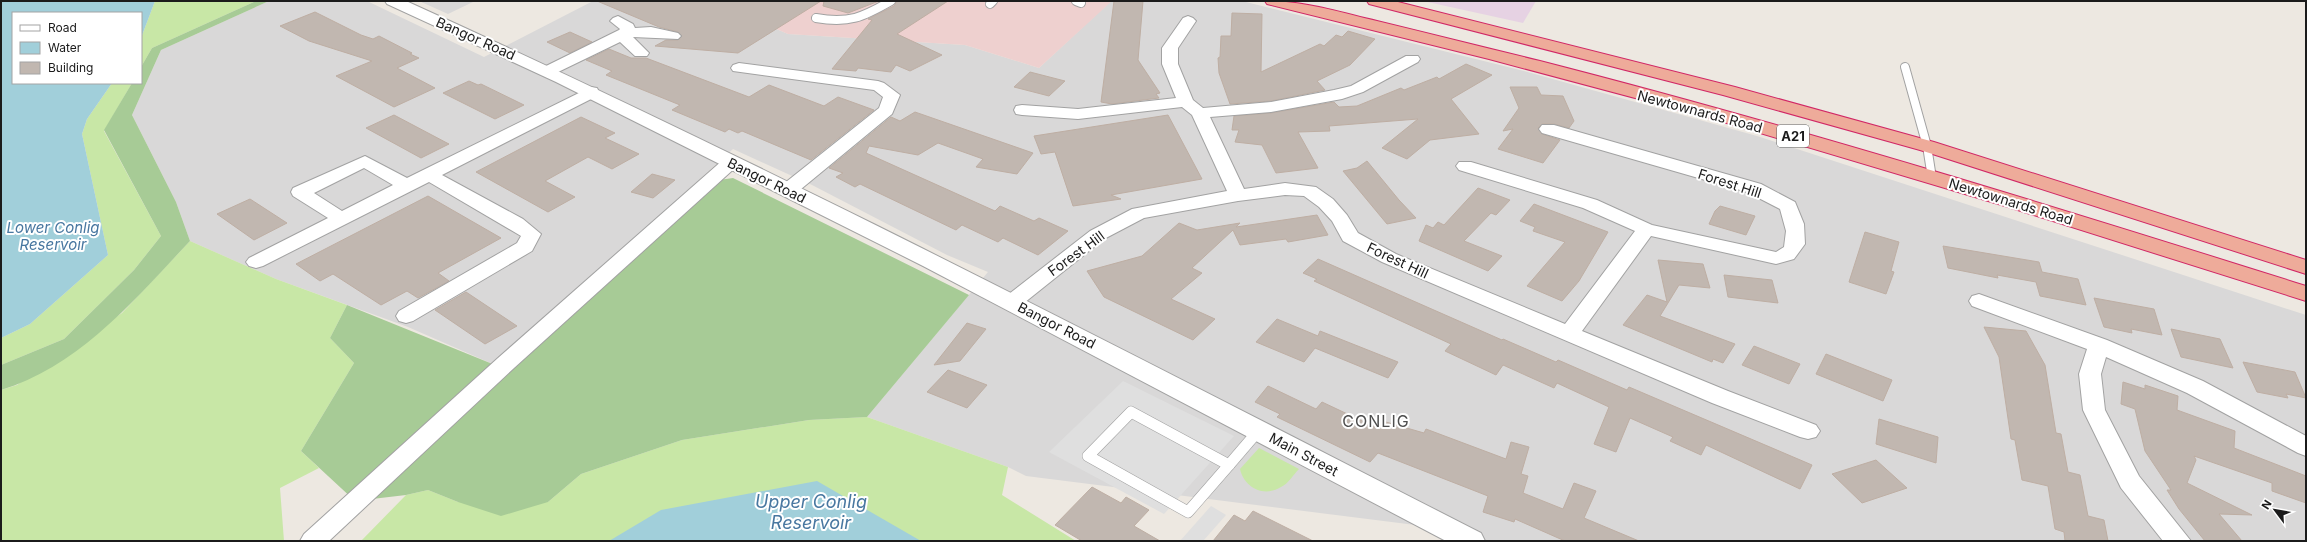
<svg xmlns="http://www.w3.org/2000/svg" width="2307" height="542" font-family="Inter,sans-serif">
<rect width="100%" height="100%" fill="#ede8e1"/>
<g fill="#d9d8d8">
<polygon points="269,1 367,1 484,57 593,1 711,1 788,34 965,45 1039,68 1111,1 1242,1 1524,71 1757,136 2306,315 2306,541 1441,541 1447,529 1026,476 1008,467 867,417 988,272 947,255 812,185 733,149 495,365 408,327 276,279 190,241 176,202 132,115 161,50"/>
<polygon points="419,1 475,1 448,14"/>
</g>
<polygon fill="#eed0cf" points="711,1 1112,1 1039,68 965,45 788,34"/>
<polygon fill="#e6d2e3" points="1423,1 1536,1 1523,23"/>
<g fill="#c8e7a6">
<polygon points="155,1 256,1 152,48 141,67 141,38"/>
<polygon points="112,83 132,83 104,131 161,236 134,270 64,339 1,365 1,338 30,324 108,255 82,134 87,119"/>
<polygon points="190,241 276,279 347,305 330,338 354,363 301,451 319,468 280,488 284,541 1,541 1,390 17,385 122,313"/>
<polygon points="867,417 1008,467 1002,495 1076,541 361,541 406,495 428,490 458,502 548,502 581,474 682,440 809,420"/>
<path d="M1259,448L1299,469C1294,474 1288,484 1281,487C1263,498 1244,487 1240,469Z"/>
</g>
<g fill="#a7cb96">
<path d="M256,1H269L161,50L132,115L176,202L190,241C136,298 80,366 1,390V365L64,339L134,270L161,236L104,130L132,83H141V67L152,48Z"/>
<polygon points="733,178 969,295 867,417 809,420 682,440 581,474 548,502 501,516 458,502 428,490 406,495 355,501 301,451 354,363 330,338 347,305 495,365 719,180"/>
</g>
<g fill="#dfdfdf">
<polygon points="1123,381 1234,436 1164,514 1049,452"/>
<polygon points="1211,506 1226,515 1203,541 1180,541"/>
</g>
<g fill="#a1cfda">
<polygon points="1,1 155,1 141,38 141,13 13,13 13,83 112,83 87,119 82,134 108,255 30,324 1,338"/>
<polygon points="817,481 921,541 609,541 661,510"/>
</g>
<g fill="#c1b7b0" stroke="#beaea3">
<polygon points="597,1 821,1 738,53 655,46 666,40 678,40 682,36 678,32 659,27"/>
<polygon points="824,1 879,1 848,13 823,6"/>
<polygon points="897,1 948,1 897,34 942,55 910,71 896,65 891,72 858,68 856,71 832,69 872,20 868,19 894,6"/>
<polygon points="1114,1 1143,1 1138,60 1160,93 1156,94 1159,98 1112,104 1101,102"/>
<polygon points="315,12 361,35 373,39 379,36 412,53 410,54 419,58 397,68 435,88 394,107 336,76 372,61 309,41 280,26"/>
<polygon points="1232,13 1262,14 1261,72 1320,44 1324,46 1336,35 1342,37 1348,31 1375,39 1350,65 1317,81 1325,90 1271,101 1230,104 1219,73 1218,58 1220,57 1221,36 1231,36"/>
<polygon points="570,32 592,42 570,53 547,42"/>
<polygon points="609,49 631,58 646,58 749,97 769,85 824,106 838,97 874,110 811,160 742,131 738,133 729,129 725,132 672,110 680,105 606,75 612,71 586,60"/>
<polygon points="1466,64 1492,75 1451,99 1479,134 1430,140 1407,159 1382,148 1418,119 1329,126 1330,131 1298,132 1318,168 1276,173 1262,145 1235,142 1239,130 1232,130 1234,116 1271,113 1334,102 1339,107 1357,106 1401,88 1404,90 1437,77 1439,79"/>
<polygon points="1030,72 1065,81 1049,96 1014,87"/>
<polygon points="469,81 478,85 481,84 524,105 495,119 443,93"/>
<polygon points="1510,87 1537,87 1541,95 1563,96 1574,121 1569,128 1554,124 1542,124 1538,128 1542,134 1560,140 1543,163 1498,149 1513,129 1503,131 1519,108"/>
<polygon points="915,112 1033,153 1017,174 976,167 983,159 938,143 918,155 869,146 866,153 995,211 1000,206 1034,221 1039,218 1068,231 1038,255 1003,238 998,242 962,225 956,230 860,184 855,187 836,177 843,173 829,168 891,117 900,121"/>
<polygon points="394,115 447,143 449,144 421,158 366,128"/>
<polygon points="1168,115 1202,179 1111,195 1121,199 1073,206 1055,152 1041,154 1034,136"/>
<polygon points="581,117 615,133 605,138 639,154 612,169 588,157 545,181 575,197 548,212 476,172"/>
<polygon points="1367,161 1399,200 1416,218 1387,224 1343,171 1357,168"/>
<polygon points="652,174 675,180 653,198 631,192"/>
<polygon points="1478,188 1510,200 1496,215 1491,213 1464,241 1502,256 1488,271 1419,241 1426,225 1433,228 1438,222 1444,225"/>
<polygon points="428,196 501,238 438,273 449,281 418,298 407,291 381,305 333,274 320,281 296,264"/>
<polygon points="250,199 287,223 254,240 217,214"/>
<polygon points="1534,204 1608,232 1579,281 1562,301 1527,286 1565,242 1533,231 1535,227 1520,221"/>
<polygon points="1720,206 1755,216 1746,235 1709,224 1715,211"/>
<polygon points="1317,215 1328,235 1288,242 1286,239 1240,245 1233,230 1192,268 1202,273 1171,299 1215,319 1193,340 1104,297 1087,271 1142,256 1179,223 1197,230 1240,223 1236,227"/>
<polygon points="1865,232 1899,242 1891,271 1894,272 1886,294 1849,282"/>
<polygon points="1943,246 2039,262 2042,272 2078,279 2086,305 2040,296 2036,282 1997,275 1998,278 1948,268"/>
<polygon points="1318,259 1502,340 1503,339 1556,362 1558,360 1627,390 1629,387 1812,465 1800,489 1706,445 1701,455 1670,441 1673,437 1630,418 1616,452 1594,444 1609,407 1557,383 1554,388 1503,365 1496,375 1445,351 1451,344 1314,281 1317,279 1303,273"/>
<polygon points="1658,260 1703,264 1710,288 1679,285 1660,316 1735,344 1723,363 1713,359 1712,362 1623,325 1647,295 1667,302"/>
<polygon points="1724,275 1772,280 1778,303 1728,297"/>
<polygon points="466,292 517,326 485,344 435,310"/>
<polygon points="2094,298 2154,309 2162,335 2131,329 2132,333 2104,327"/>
<polygon points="1277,319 1318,336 1320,331 1398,362 1388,378 1315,348 1304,362 1256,342"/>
<polygon points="967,323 986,329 960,361 934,365"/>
<polygon points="1984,327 2026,331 2045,365 2056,433 2061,434 2068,472 2080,475 2088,516 2104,520 2108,541 2065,541 2064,532 2055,529 2048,486 2022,480 2015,440 2011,439 1999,357"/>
<polygon points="2171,329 2220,339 2233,368 2181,357"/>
<polygon points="1754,346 1800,364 1789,384 1742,365"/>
<polygon points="1826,354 1892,380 1883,401 1816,374"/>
<polygon points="2243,362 2295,372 2306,398 2286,394 2288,398 2257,392"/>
<polygon points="948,370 987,385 967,408 927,392"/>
<polygon points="2123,382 2145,389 2145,385 2178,396 2177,410 2235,431 2234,448 2306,476 2306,503 2272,491 2272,483 2194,456 2196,460 2187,483 2252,515 2219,514 2242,541 2205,541 2179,509 2167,490 2171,490 2145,451 2135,409 2121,404"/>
<polygon points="1268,386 1316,409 1322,402 1375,427 1379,420 1424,433 1426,429 1506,459 1511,442 1529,447 1521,474 1528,476 1523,493 1563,509 1574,483 1596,491 1584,518 1639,541 1565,541 1515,519 1514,522 1483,512 1488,496 1378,453 1370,462 1277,417 1280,414 1255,402"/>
<polygon points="1879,419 1938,437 1936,463 1876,444"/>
<polygon points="1876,460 1907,488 1862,503 1832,474"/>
<polygon points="1092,487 1121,503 1126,497 1149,510 1134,526 1160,541 1082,541 1055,525"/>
<polygon points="1253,511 1313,541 1213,541 1234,515 1245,521"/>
</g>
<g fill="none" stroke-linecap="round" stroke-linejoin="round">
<defs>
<g id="service-far1">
<polyline points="1076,1 1081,3"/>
<polyline points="990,4 993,1"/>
<path d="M816,18C849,24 863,17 891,1"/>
<polyline points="1905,67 1927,146 1932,178"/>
</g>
<g id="service">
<polygon points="1131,412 1229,465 1188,512 1088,456"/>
<polyline points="1229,465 1259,430"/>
</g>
<g id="minor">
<polygon points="618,16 633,24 635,28 651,27 678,33 681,36 678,39 633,37 649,53 647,56 635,56 620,42 554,74 542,74 540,71 542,68 619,30 620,29 610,21 613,18"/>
<polygon points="1188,16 1193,18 1196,21 1178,48 1178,64 1193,100 1203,108 1271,102 1334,90 1351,86 1406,56 1418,56 1420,59 1418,62 1363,92 1342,99 1271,112 1210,117 1244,189 1285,183 1316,187 1333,199 1347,215 1358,233 1396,254 1565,324 1635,231 1583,208 1459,170 1456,166 1459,162 1471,162 1597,200 1652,225 1776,252 1784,247 1786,231 1780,209 1747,192 1542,133 1539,129 1542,125 1554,125 1761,184 1795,202 1804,224 1805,244 1794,259 1776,264 1651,236 1582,331 1728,391 1816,425 1820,431 1816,437 1808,439 1800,437 1712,403 1382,262 1343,241 1332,221 1319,207 1304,196 1285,195 1238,201 1144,218 1104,239 1019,307 1012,309 1005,307 1002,302 1005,297 1090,231 1132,209 1227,191 1192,115 1182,107 1078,119 1022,115 1016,114 1014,110 1016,106 1022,105 1078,109 1176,98 1162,64 1162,48 1183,18"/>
<polygon points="739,63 878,81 884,83 900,95 892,114 795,194 788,196 781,194 779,190 781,186 879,108 883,97 874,90 733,71 731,68 733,65"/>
<path d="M591,87L597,88L599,92L597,96L442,175L523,219L541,234L532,251L413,321L406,323L399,321L396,316L399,311L517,243L521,236L429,182L263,266L256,268L249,266L246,262L249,258L328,218L293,196L291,192L293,188L365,156L407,178ZM364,168L393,185L342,211L314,193Z"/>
<polygon points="730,158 736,159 739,163 736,167 514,368 329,541 300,541 304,534 498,358 724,159"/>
<polygon points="1979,294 2107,340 2203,381 2306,436 2306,456 2298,453 2187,393 2106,357 2101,374 2105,410 2139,476 2191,541 2163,541 2121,488 2083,410 2079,374 2087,349 1972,306 1969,301 1972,296"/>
</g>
<path id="tertiary" d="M385,1H406C771,166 1125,351 1481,533L1485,541H1446L923,266L556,82L387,4Z"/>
<g id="trunk">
<path d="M1265,1C1305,1 1338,12 1377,21C1431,34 1486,48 1540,61C1798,127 2052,206 2306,286V301L2005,206L1710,118L1489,59L1267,4Z"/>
<polygon points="1367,1 1394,1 1735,87 1934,142 2306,260 2306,274 1920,150 1723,95 1369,4"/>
</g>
</defs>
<use href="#service-far1" stroke="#a2a2a2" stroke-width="10"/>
<use href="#service" stroke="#a2a2a2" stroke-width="12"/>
<use href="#minor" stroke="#a2a2a2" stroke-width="2"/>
<use href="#tertiary" stroke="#a2a2a2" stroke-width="2"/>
<use href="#trunk" stroke="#d12766" stroke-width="2"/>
<use href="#service-far1" stroke="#fff" stroke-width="8"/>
<use href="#service" stroke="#fff" stroke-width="11"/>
<use href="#minor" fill="#fff" fill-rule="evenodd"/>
<use href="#tertiary" fill="#fff" fill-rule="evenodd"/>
<use href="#trunk" fill="#eeab9a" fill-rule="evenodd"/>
</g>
<g text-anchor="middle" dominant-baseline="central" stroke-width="4" stroke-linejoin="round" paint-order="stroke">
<rect fill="#fff" stroke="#5f5f5f" stroke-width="1" x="1777" y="125" width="32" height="22" rx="3"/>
<g font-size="13" font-weight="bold" fill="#1b1b1b">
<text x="1793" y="136">A21</text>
</g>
<g font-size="14" fill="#1b1b1b" stroke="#fff">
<text transform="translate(476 38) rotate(24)">Bangor Road</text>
<text transform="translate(1700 111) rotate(15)">Newtownards Road</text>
<text transform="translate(767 180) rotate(26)">Bangor Road</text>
<text transform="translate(1730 183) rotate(18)">Forest Hill</text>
<text transform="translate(2011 201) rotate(17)">Newtownards Road</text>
<text transform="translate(1076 253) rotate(-36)">Forest Hill</text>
<text transform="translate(1398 260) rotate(25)">Forest Hill</text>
<text transform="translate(1057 325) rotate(27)">Bangor Road</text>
<text transform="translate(1304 454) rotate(28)">Main Street</text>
</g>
<g font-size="15" font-style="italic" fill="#4877a0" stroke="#fff">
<text x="53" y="227">Lower Conlig<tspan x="53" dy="17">Reservoir</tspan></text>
</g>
<g font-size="16" letter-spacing="1" fill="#4e4e4e" stroke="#fff">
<text x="1376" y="421">CONLIG</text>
</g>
<g font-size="18" font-style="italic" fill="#4877a0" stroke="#fff">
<text x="811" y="501">Upper Conlig<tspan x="811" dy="21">Reservoir</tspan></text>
</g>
</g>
<rect width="2307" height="542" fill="none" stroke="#1b1b1b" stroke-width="4"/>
<rect x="12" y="12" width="130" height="72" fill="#ffffff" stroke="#a4a4a4"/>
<rect x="20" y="25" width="20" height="6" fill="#ffffff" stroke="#a4a4a4"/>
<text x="48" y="32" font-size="12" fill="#1b1b1b">Road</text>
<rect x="20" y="42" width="20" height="12" fill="#a1cfda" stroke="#a4a4a4"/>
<text x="48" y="52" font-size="12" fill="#1b1b1b">Water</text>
<rect x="20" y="62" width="20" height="12" fill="#c1b7b0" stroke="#a4a4a4"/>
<text x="48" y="72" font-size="12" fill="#1b1b1b">Building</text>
<g transform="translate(2275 510) rotate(302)" stroke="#ffffff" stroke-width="3" paint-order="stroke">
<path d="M0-3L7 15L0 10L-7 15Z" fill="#1b1b1b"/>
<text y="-6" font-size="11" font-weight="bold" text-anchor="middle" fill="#1b1b1b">N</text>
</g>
</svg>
